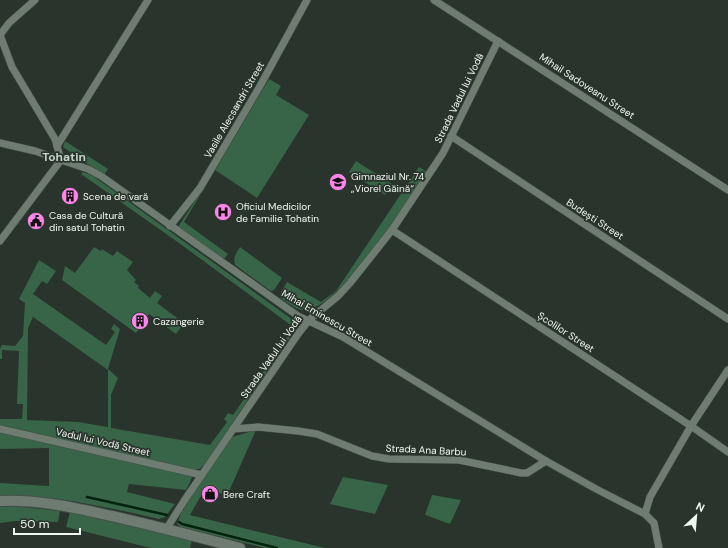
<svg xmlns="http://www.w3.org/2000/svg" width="728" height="548" font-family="'DM Sans',sans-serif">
<rect width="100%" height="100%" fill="#29342c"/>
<g fill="#386447" fill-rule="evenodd">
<polygon points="269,79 281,86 276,95 309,115 257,198 215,170 184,222 228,254 225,258 222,258 178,227 215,170"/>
<polygon points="65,141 108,169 104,175 63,147"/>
<polygon points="356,161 392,184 385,195 349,172"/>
<path d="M419,167L427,172C407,203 342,306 306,310C296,311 287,302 280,297V294L287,282L321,302L336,291Z"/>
<path d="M83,172L93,176L293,320L295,330L205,464L199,469H196C192,476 190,483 186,490L129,484L127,492L175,504L165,517L159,519C106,507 54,495 0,495V483L49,486V448L0,449V419H22L23,404H17L19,351L2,350V359H0V349L2,345L15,346L23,336L25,303L19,299L39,260L56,271L47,284L42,281L33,294L106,345L115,332L111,329L114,324L120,329L108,369L118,378L111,395V428L210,445L227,422L224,419L228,413L233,415L293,329L292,326L179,243L81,174ZM33,317L108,370V427L78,422L27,420L28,328Z"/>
<polygon points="94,247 101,251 102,249 113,256 117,251 133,262 127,270 136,280 134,282 139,286 138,288 150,298 155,291 162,296 157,303 184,323 176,334 149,314 141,327 136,333 62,280 65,266 75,273"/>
<path d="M240,247L282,278L274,290L271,291L235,265C233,257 236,253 240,247Z"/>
<polygon points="256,430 227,496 206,487 190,515 325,548 265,548 181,527 177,524 181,513 190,498 232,437"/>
<polygon points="343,477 388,485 375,514 330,504"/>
<polygon points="432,495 461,500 450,524 425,515"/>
<polygon points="0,507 23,507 60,511 58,522 15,521 0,523"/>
<polygon points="70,512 192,540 190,548 151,548 66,527"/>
</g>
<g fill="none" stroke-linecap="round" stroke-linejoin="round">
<g stroke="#00230e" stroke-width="2.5">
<polyline points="87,497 167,515"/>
<polyline points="179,522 182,524 277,548"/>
</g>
<defs>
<g id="street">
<polyline points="434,0 728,190"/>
<polyline points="0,35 12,67 55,139 61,160"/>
<polyline points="0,35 9,23 35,0"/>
<polyline points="451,136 728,319"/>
<polyline points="0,143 35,151 61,160 88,169 101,176 298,316 343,337 546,461 598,490 645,514 654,523 659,548"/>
<polyline points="57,146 148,0"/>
<polyline points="170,226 200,188 260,86 307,0"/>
<polyline points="392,230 691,426 728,452"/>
<polyline points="0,241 61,160"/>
<polyline points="0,429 202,475"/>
<polyline points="233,429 258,427 298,431 317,434 372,456 389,459 459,460 521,473 527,473 546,461"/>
<polyline points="645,514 650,497 691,426 728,370"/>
<polyline points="167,528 184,501 298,334 309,320 338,296 350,283 392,230 443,153 498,41"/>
</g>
<path id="secondary" d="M0,501C38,499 75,508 112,516C155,526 198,537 240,548"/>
</defs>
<use href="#street" stroke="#465149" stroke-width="8"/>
<use href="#secondary" stroke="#465149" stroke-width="12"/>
<use href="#street" stroke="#6e7c72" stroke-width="7"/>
<use href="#secondary" stroke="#6e7c72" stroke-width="10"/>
</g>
<defs>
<symbol id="school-disc" viewBox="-11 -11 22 22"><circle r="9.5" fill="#fa87e7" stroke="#29342c"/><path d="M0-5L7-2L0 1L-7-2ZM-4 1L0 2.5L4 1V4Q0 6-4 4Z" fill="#111"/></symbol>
<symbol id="building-disc" viewBox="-11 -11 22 22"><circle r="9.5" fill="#fa87e7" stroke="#29342c"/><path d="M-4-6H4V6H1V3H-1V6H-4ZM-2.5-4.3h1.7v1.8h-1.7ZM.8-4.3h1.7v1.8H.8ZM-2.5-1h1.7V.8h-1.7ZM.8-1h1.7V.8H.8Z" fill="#111"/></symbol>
<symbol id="hospital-disc" viewBox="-11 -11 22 22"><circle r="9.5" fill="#fa87e7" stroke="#29342c"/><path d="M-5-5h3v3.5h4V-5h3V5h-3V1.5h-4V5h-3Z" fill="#111"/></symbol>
<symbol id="civic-disc" viewBox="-11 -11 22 22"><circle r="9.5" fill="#fa87e7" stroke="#29342c"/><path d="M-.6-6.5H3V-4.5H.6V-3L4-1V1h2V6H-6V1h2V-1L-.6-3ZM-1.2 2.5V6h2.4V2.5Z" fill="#111"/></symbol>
<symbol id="shop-disc" viewBox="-11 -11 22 22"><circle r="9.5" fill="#fa87e7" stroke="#29342c"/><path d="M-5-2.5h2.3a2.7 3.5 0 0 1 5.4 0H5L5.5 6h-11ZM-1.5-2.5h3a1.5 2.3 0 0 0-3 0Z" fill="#111"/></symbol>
</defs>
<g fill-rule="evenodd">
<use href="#school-disc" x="328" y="172" width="20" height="20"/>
<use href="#building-disc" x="60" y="186" width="20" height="20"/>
<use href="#hospital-disc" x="213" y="202" width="20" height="20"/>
<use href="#civic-disc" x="26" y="211" width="20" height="20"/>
<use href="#building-disc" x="130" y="311" width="20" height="20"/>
<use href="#shop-disc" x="200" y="484" width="20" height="20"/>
</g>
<g text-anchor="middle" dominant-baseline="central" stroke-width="3.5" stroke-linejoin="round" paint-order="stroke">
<g font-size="10" fill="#eff7f1" stroke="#29342c">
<text transform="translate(587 86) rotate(33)">Mihail Sadoveanu Street</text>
<text transform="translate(459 98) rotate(-64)">Strada Vadul lui Vodă</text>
<text transform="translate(234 110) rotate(-60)">Vasile Alecsandri Street</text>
<text transform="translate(595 219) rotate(33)">Budești Street</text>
<text transform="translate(327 318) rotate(30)">Mihai Eminescu Street</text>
<text transform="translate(566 332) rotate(33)">Școlilor Street</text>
<text transform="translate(271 357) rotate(-55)">Strada Vadul lui Vodă</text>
<text transform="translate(103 442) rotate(13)">Vadul lui Vodă Street</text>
<text transform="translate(426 450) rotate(3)">Strada Ana Barbu</text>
</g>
<g font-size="10" fill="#eff7f1" stroke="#29342c" text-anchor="start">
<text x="351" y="176">Gimnaziul Nr. 74<tspan x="351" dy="12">„Viorel Găină“</tspan></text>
<text x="83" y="196">Scena de vară</text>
<text x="236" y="206">Oficiul Medicilor<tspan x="236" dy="12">de Familie Tohatin</tspan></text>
<text x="49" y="215">Casa de Cultură<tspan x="49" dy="12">din satul Tohatin</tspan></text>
<text x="153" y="321">Cazangerie</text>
<text x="223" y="494">Bere Craft</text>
</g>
<g font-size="12" font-weight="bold" fill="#c4d3c8" stroke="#29342c">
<text x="64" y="157">Tohatin</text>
</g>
</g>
<g transform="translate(696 516) rotate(26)" stroke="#29342c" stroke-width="3" paint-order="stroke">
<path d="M0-3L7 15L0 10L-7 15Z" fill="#eff7f1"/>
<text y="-6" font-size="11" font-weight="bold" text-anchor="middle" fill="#eff7f1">N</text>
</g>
<path d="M14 528v6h66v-6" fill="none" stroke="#eff7f1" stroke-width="2"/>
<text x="20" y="528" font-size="12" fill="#eff7f1" stroke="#29342c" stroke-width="3" paint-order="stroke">50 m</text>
</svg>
